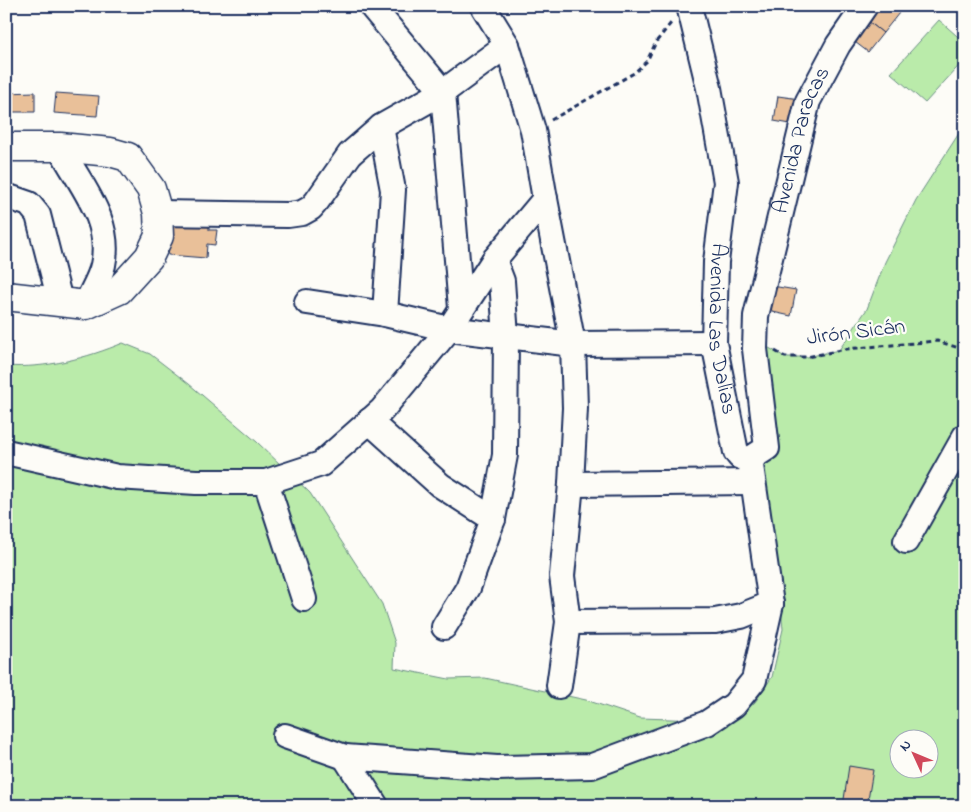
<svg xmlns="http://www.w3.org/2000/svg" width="971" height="812" font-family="'Indie Flower',sans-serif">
<rect width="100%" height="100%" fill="#fdfcf7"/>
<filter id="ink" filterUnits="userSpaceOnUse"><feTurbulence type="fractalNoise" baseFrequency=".02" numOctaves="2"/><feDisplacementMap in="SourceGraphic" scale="10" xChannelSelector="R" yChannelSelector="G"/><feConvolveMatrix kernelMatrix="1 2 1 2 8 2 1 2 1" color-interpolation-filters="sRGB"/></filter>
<g filter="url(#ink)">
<g fill="#baebaa" stroke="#6a8d84" fill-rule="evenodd">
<polygon points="939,20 965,43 965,59 925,103 891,73"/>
<path d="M965,124V806H6V366C45,369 87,358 123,343L150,354L189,384L257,442L310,493L382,604L395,643L394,668L449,679L485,678L586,700L640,718L733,721L755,702L772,677L783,629L780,600L753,498L767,448L755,340L785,357H807L839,350L867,309L885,262L916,200ZM898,740H928V770H898Z"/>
</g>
<g fill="#e9c099" stroke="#1b2f5e">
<polygon points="871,6 890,6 899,13 883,33 863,17"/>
<polygon points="863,17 883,33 868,52 847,36"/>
<polygon points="35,92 35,112 6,112 6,93"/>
<polygon points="56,93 99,96 97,116 54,113"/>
<polygon points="778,96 800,99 796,125 774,121"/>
<polygon points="171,219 209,222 209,230 217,230 215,245 207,244 206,258 168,255"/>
<polygon points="772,286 796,290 791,316 768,311"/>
<polygon points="849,766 873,770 867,806 843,806"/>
</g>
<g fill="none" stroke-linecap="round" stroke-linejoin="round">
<defs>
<g id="minor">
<path id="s1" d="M689,6L709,88L726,182L716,262L714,343L736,452L740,457L750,459L767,448L755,349L756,316L808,101L838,45L865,6"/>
<polyline points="373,8 443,92 461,308"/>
<polyline points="381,127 393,190 385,314"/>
<path d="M60,147C79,184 113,220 103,265C100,279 91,292 86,305"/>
<polyline points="6,196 29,204 38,215 60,301"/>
<polyline points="545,199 573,344 575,408 571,484 562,576 568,622 559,686"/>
<polyline points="158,213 288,215 302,213 311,208 317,201 350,154 381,127 443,92 507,45"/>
<polyline points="307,302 385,314 449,329 573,344 714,343"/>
<polyline points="369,421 440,485 493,519"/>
<polyline points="6,452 117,477 196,482 266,482 321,464 382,410 449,329 494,260 545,199 533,130 507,45 483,6"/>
<polyline points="266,482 304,599"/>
<polyline points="571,484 752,482"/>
<polyline points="906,541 965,436"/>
<polyline points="568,622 715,621 741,616 771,604"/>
<polyline points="444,627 468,588 493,519 505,455 506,336 502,281 494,260"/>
<polyline points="285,736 345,757 497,768 592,766 707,723 734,705 754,680 771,604 750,459"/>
<polyline points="345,757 376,806"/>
</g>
<polyline id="highway" points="6,147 60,147 110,152 128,157 151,189 158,213 159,236 149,257 119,290 86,305 6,296"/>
</defs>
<use href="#minor" stroke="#1b2f5e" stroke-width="28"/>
<use href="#highway" stroke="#1b2f5e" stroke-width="31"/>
<g stroke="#1b2f5e" stroke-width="3" stroke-dasharray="5 4" stroke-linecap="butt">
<polyline points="551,120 634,73 647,61 656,42 671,23"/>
<polyline points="775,351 785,357 807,357 846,349 937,341 965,350"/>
</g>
<use href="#minor" stroke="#fdfcf7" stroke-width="24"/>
<use href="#highway" stroke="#fdfcf7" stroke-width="28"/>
</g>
</g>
<g text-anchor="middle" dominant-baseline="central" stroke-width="4.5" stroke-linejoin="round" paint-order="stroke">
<g font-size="22" fill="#1b2f5e" stroke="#fdfcf7">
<text stroke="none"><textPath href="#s1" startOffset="804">Avenida Paracas</textPath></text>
<text stroke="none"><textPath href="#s1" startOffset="328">Avenida Las Dalias</textPath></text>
<text transform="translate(856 333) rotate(-7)">Jirón Sicán</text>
</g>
</g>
<rect width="971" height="812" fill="none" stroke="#fdfcf7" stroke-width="25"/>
<rect x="12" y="12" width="946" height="787" fill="none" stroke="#1b2f5e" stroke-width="2" filter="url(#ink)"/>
<g transform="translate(914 754) rotate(314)"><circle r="24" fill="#fdfcf7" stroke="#a3aaba"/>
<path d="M0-4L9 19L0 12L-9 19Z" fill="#d1495b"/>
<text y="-8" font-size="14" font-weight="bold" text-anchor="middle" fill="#1b2f5e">N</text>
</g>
</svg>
